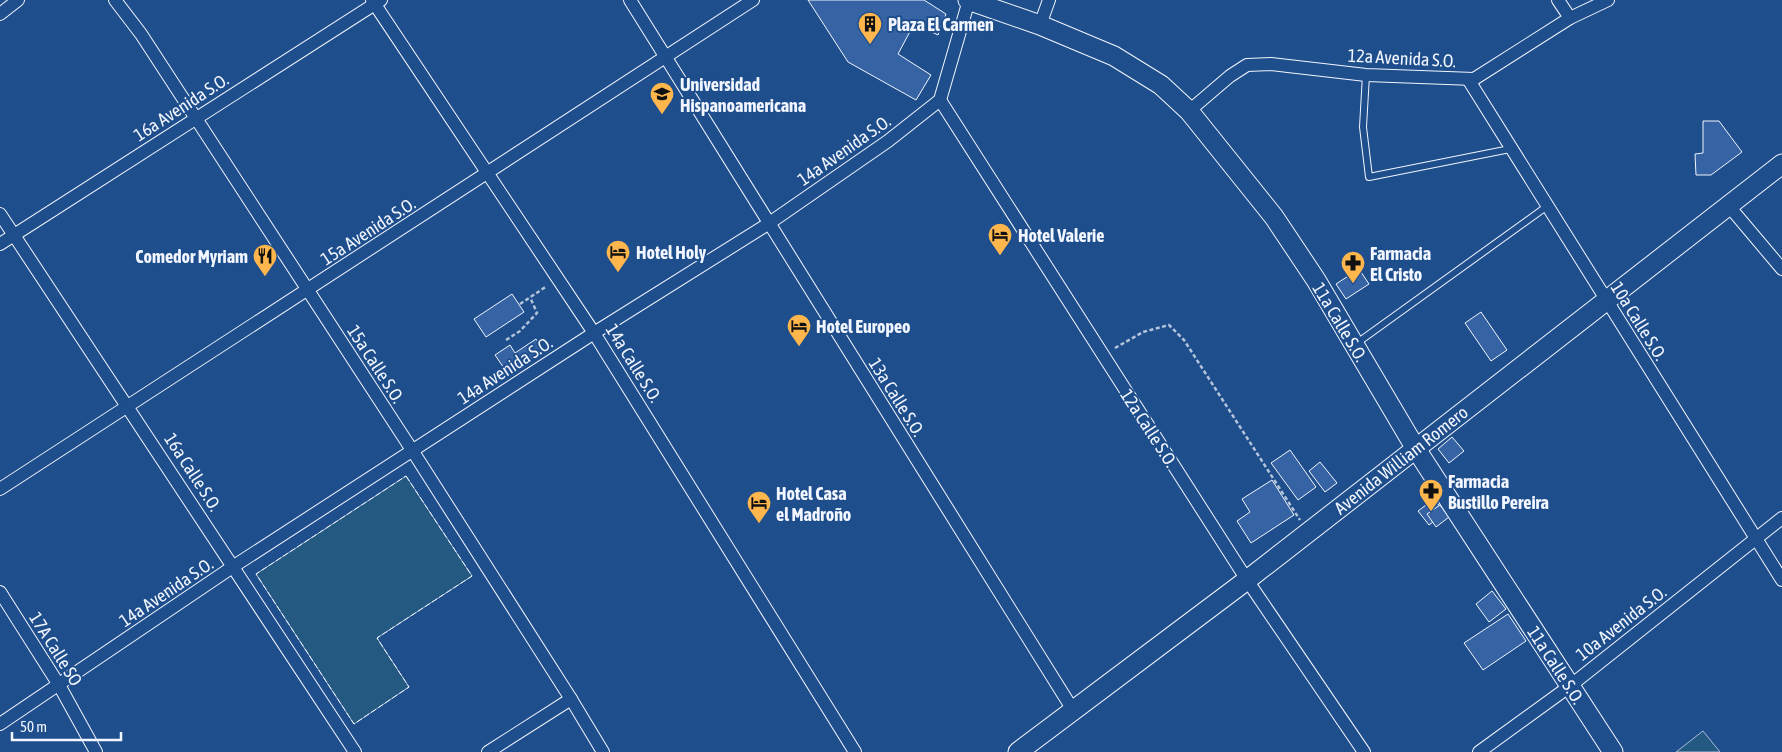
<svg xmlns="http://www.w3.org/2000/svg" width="1782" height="752" font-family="'Asap Condensed',sans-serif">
<rect width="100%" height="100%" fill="#1f4e8c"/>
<g fill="#245a82" stroke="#a8bbd7">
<polygon points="406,476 472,576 377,638 409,687 354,724 256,574"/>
<polygon points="1703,731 1720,752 1676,752"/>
</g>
<g fill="#3563a3" stroke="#f2f6ff">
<polygon points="808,0 924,0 946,14 938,35 914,24 898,54 931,75 916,100 848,62"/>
<polygon points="1703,121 1719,121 1742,152 1711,175 1696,175 1695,154 1703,153"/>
<polygon points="1359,269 1369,284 1346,299 1336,284"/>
<polygon points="512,294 524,312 486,337 474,319"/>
<polygon points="1481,312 1507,350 1491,361 1465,323"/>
<polygon points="536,339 544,350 508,374 495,355 510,345 515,353"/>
<polygon points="1452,437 1464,451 1449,463 1438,449"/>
<polygon points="1290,450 1316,487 1298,500 1271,463"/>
<polygon points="1320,462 1337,483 1325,492 1309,471"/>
<polygon points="1272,480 1294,515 1251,543 1237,521 1250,512 1242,499"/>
<polygon points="1434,499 1445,513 1429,525 1418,511"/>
<polygon points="1440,505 1449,517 1436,527 1427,514"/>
<polygon points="1492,591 1506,609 1489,622 1476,604"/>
<polygon points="1508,614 1526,641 1483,670 1464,643"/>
</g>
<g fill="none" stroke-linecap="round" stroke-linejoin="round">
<defs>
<g id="lane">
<polyline points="1366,75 1363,127 1369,177 1510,149"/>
<polyline points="1357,343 1546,207"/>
</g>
<g id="street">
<polyline points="115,0 141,34 412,450 571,699 603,752"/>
<polyline points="372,0 594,333 855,752"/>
<polyline points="630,0 1073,710"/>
<polyline points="1558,0 1570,18"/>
<polyline points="0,14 18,0"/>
<polyline points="1040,25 1049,0"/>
<polyline points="1468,79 1782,580"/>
<polyline points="940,100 1247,580 1364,752"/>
<polyline points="1189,111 1230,76 1247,65 1271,64 1366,75 1474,79 1570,18 1608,0"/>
<polyline points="1728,205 1782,269"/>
<polyline points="0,214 355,752"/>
<polyline points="0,244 381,0"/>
<polyline points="0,489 753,0"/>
<polyline points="0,592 59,685 96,752"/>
<polyline points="0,724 234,566 594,333 768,224 888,141 940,100 969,0"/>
<polyline points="488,752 571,699"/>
<polyline points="1479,752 1570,686 1782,518"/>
</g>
<g id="secondary">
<polyline points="968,0 1040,25 1114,56 1161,85 1189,111 1274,217 1316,280 1416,449 1613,752"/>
<polyline points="1018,752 1247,580 1782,164"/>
</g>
</defs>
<use href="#lane" stroke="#f2f6ff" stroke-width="8"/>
<use href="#street" stroke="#f2f6ff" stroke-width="14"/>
<use href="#secondary" stroke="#f2f6ff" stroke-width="21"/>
<g stroke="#b3c4dc" stroke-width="2.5" stroke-dasharray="4 2.5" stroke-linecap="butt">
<polyline points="520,304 547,286"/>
<polyline points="506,340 520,331 537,313 530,297"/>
<polyline points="1115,348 1143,332 1169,325 1184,340 1300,520"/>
</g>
<use href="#lane" stroke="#1f4e8c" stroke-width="6"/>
<use href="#street" stroke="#1f4e8c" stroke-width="12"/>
<use href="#secondary" stroke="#1f4e8c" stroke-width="19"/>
<polygon stroke="#f2f6ff" stroke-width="1" stroke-dasharray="6 2.5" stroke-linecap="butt" points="406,476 472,576 377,638 409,687 354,724 256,574"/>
</g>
<defs>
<symbol id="building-pin" viewBox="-11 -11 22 30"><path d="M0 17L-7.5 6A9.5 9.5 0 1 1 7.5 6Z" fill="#ffb74d" stroke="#1f4e8c"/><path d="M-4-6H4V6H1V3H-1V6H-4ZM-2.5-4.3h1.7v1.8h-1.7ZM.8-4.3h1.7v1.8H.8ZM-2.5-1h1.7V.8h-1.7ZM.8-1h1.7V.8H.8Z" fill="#111"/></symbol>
<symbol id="university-pin" viewBox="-11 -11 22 30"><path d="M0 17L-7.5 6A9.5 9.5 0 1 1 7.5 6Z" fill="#ffb74d" stroke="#1f4e8c"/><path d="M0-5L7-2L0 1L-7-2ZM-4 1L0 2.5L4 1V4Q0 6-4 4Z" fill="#111"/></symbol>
<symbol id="hotel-pin" viewBox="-11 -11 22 30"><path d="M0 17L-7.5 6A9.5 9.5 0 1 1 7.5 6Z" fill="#ffb74d" stroke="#1f4e8c"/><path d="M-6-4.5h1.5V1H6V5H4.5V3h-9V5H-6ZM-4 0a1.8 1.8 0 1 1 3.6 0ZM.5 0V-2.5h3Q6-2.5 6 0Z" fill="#111"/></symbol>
<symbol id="restaurant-pin" viewBox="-11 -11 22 30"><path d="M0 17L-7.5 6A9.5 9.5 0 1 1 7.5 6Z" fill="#ffb74d" stroke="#1f4e8c"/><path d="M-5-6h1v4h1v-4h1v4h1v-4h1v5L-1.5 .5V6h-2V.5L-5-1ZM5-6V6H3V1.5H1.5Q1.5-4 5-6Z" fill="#111"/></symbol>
<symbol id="pharmacy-pin" viewBox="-11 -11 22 30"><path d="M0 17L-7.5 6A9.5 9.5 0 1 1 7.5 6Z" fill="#ffb74d" stroke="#1f4e8c"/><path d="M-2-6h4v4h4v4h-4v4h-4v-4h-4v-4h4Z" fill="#111"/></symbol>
</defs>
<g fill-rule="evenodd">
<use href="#building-pin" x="856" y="10" width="28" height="38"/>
<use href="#university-pin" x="648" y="80" width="28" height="38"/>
<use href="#hotel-pin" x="986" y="221" width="28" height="38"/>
<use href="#hotel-pin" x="604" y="238" width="28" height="38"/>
<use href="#restaurant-pin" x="251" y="242" width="28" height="38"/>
<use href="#pharmacy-pin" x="1339" y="249" width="28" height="38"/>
<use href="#hotel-pin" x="785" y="312" width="28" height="38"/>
<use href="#pharmacy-pin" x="1417" y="477" width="28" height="38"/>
<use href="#hotel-pin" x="745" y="489" width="28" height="38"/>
</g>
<g text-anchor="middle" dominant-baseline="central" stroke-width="4" stroke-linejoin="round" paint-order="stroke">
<g font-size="18" font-weight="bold" fill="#f2f6ff" stroke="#1f4e8c" text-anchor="start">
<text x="888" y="24">Plaza El Carmen</text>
<text x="680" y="84">Universidad<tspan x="680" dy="21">Hispanoamericana</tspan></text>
<text x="1018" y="235">Hotel Valerie</text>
<text x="636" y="252">Hotel Holy</text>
<text x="1370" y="253">Farmacia<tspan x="1370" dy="21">El Cristo</tspan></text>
<text x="248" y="256" text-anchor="end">Comedor Myriam</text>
<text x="816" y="326">Hotel Europeo</text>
<text x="1448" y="481">Farmacia<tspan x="1448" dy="21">Bustillo Pereira</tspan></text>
<text x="776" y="493">Hotel Casa<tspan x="776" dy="21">el Madroño</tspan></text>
</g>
<g font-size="18" fill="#f2f6ff" stroke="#1f4e8c">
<text transform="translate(1402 58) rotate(3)">12a Avenida S.O.</text>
<text transform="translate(181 107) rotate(-33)">16a Avenida S.O.</text>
<text transform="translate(844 150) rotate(-35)">14a Avenida S.O.</text>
<text transform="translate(368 231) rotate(-33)">15a Avenida S.O.</text>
<text transform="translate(1639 321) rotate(58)">10a Calle S.O.</text>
<text transform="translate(1340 322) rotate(59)">11a Calle S.O.</text>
<text transform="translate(634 363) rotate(58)">14a Calle S.O.</text>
<text transform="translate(376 364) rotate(57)">15a Calle S.O.</text>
<text transform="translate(505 370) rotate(-33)">14a Avenida S.O.</text>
<text transform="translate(897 397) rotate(58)">13a Calle S.O.</text>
<text transform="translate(1149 428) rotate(57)">12a Calle S.O.</text>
<text transform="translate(1401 460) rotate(-38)">Avenida William Romero</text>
<text transform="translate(193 472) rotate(57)">16a Calle S.O.</text>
<text transform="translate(166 592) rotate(-34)">14a Avenida S.O.</text>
<text transform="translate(1621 623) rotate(-38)">10a Avenida S.O.</text>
<text transform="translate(56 649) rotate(58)">17A Calle SO</text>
<text transform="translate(1556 665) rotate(57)">11a Calle S.O.</text>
</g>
</g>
<path d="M12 732v8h109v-8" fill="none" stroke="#f2f6ff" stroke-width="2.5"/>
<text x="20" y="732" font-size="15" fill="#f2f6ff" stroke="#1f4e8c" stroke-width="4" paint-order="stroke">50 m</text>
</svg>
